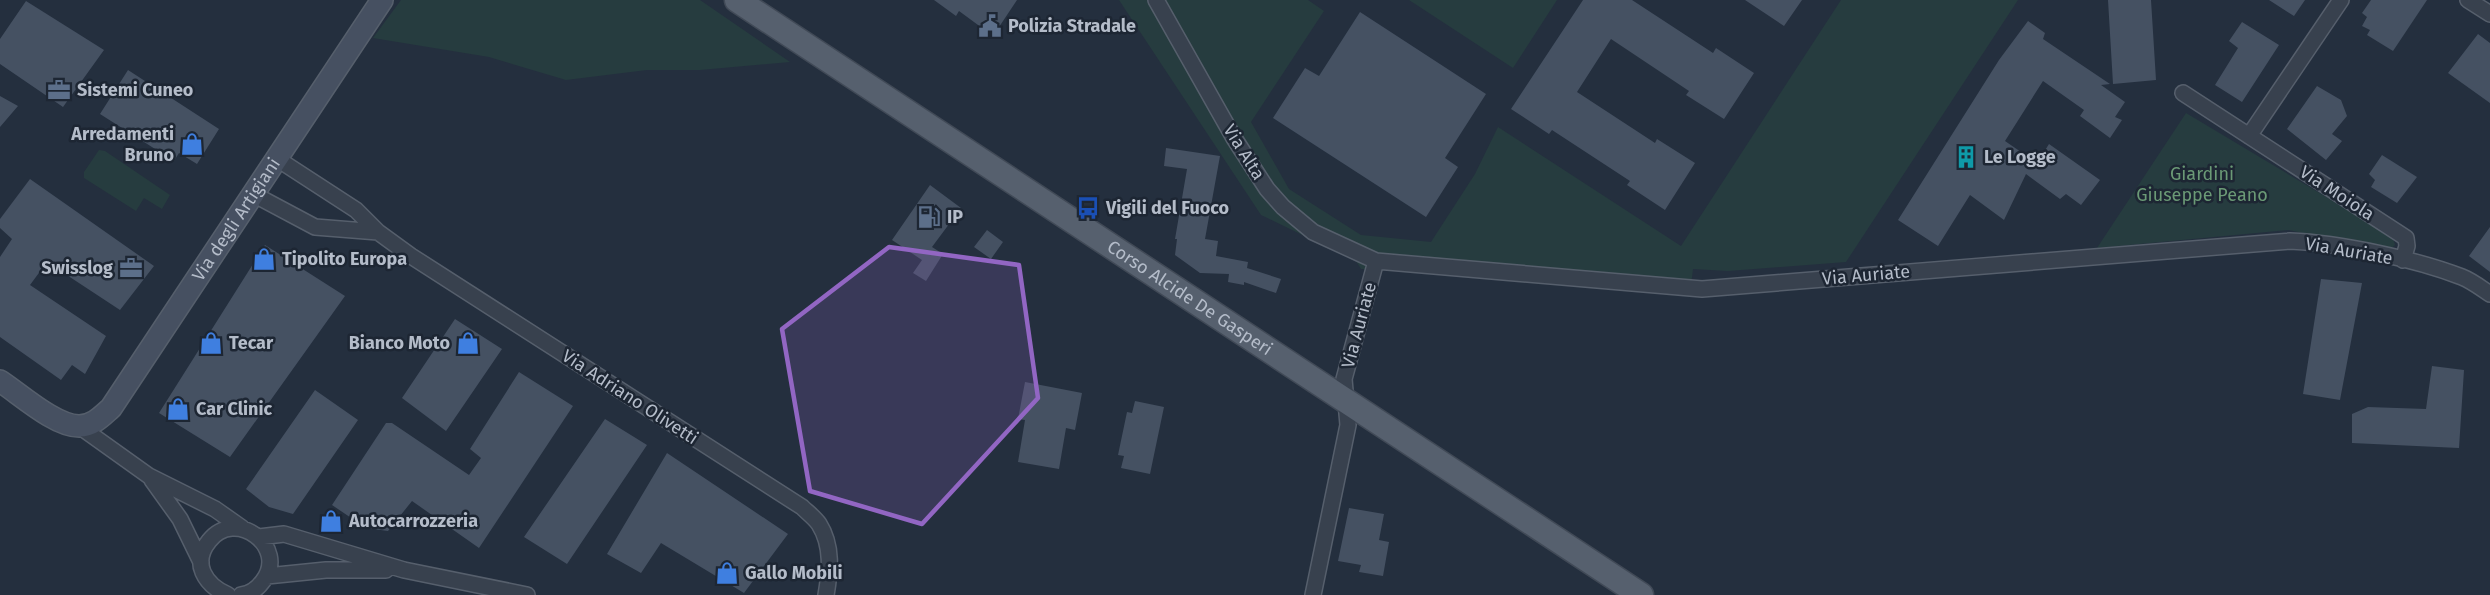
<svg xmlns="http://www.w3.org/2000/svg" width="2490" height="595" viewBox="0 0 2490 595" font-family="'Fira Sans',sans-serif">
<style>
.green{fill:#263c3f}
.building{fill:#455162}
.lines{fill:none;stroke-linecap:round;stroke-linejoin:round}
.minor-casing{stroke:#565f6c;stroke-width:18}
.secondary-casing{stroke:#565f6c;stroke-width:24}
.primary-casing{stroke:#414a57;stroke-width:27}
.minor{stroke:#38414e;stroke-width:15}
.secondary{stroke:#465061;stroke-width:21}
.primary{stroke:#56606e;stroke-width:24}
.marked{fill:#9266c3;fill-opacity:0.2;stroke:#9266c3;stroke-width:4.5;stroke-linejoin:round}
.labels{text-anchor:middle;stroke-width:5;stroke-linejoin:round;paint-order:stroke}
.poi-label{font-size:18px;font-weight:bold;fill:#b4bcc9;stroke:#1d2633;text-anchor:start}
.street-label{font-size:18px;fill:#b4bcc9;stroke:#1d2633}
.park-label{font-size:18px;fill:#6b9a76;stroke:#1d2633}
</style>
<rect width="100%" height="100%" fill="#242f3e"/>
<path class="green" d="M401 0H700L790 62 700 70H647L566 80 489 57 373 38Z
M1119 0H1308L1324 11 1251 122 1289 189 1361 235 1431 242 1475 174 1498 127 1681 246 1841 0H2018L1846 262 1728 271 1693 269 1690 294 1395 270 1361 269 1356 261 1261 215Z
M1409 0H1557L1513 68Z
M2186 113 2373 225 2393 239 2395 245 2387 252 2289 230 2097 248Z
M99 150 105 151 170 195 162 209 144 198 136 211 84 178V172Z"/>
<path class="building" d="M934 0H1017L993 36 959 11 956 16Z
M1583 0H1632L1713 53 1716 48 1754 73 1724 119 1686 95 1689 91 1611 39 1577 92 1655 143 1657 139 1695 163 1665 210 1627 185 1630 181 1552 130 1549 134 1511 109Z
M1745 0H1802L1784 26Z
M2108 0H2151L2156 80 2113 84Z
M2269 0H2305L2294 16Z
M2371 0H2427L2393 51 2367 35 2370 30 2362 26 2367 17 2362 13Z
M26 1 104 50 63 107 0 64V39Z
M1360 12 1486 94 1445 158 1458 167 1426 217 1273 118 1305 68 1319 76Z
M2028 21 2045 33 2043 39 2110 84 2101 85 2125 102 2115 117 2122 120 2110 138 2080 116 2084 110 2043 81 2005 141 2037 163 2049 144 2100 180 2081 205 2066 194 2060 199 2026 174 2004 220 1970 195 1938 246 1898 220 1999 60Z
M2242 22 2279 45 2242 102 2215 85 2238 48 2229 41Z
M2478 34 2490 43V103L2448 73Z
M128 70 219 129 197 164 179 153 174 161 100 114Z
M2317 86 2341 100 2347 116 2332 134 2342 141 2326 160 2287 129Z
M0 96 18 106 0 127Z
M1166 148 1220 156 1205 239 1218 241 1216 256 1248 262 1247 268 1281 279 1276 293 1244 282V285L1228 282 1229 274 1200 273 1175 255 1177 239H1175L1187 169 1164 166Z
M2382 155 2417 177 2397 203 2371 187 2375 180 2369 174Z
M30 179 154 266 120 310 47 262 30 285 106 336 85 374 72 365 61 380 0 337V257L12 239 0 228V219Z
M930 185 961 208 932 247 943 254 926 281 913 273 922 260 892 240Z
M2490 227V272L2469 256Z
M987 230 1003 242 991 259 974 247Z
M265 245 345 296 230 457 159 413Z
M2321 279 2362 283 2340 400 2303 394Z
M455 319 502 349 446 431 402 398Z
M2432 366 2464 370 2459 448 2352 443V414L2368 407 2426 409Z
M519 372 573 406 479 548 412 501 388 531 366 528 332 505 386 423H392L469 475 481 458 470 449Z
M1025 382 1082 393 1075 430 1066 428 1059 469 1018 462 1025 420 1018 419Z
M315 390 358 420 293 514 269 507 246 489Z
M1135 401 1164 407 1150 474 1121 468 1124 456 1118 455 1127 412 1132 413Z
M605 419 647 445 567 564 524 537Z
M667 453 788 534 744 593 661 543 641 573 607 554Z
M1349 508 1384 514 1379 540 1389 542 1383 576 1359 572 1361 565 1338 561Z"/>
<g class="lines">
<g class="minor-casing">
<path id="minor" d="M1156 0 1234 138 1267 189 1283 207 1313 232 1376 261 1702 289 2290 241C2340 243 2415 259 2462 277 2472 281 2481 288 2490 294
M2468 0 2490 14
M2183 93 2400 234 2406 238 2407 246 2403 260
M2249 136 2341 0
M276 158 356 210 378 232 411 256 802 507C807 512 815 518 819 524 833 546 830 572 826 595
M253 194 315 227 378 232
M79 426 149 476 215 509 242 528
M152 480 180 519 201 562
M259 537 284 534 404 570 527 595
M267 576 326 570H386
M228 595C205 585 191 563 209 541 235 507 289 547 263 581 258 588 250 594 241 595
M1313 595 1348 425 1344 379 1376 261"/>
</g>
<g class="secondary-casing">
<g id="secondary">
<path id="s1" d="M0 381C20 394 55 426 79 426 93 426 102 416 111 408L382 0"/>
</g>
</g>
<g class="primary-casing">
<g id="primary">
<path id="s2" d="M737 0 1641 595"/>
</g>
</g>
<use href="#minor" class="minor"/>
<use href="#secondary" class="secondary"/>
<use href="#primary" class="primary"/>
</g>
<path class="marked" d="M889 247 1019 265 1038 398 922 524 810 491 782 329Z"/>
<defs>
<g id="civic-bare" transform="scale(1.8)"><path d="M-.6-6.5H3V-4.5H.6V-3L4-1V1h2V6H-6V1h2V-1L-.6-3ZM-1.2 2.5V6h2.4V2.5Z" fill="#5c6f8a" stroke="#1d2633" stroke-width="2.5" paint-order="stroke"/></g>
<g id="office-bare" transform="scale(1.8)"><path d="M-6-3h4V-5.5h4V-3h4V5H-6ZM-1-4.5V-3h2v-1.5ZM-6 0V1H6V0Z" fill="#5c6f8a" stroke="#1d2633" stroke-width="2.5" paint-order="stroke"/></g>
<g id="shop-bare" transform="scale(1.8)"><path d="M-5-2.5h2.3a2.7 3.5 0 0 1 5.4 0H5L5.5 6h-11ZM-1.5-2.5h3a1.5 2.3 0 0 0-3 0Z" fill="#3f7fe0" stroke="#1d2633" stroke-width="2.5" paint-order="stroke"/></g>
<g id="building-bare" transform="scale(1.8)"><path d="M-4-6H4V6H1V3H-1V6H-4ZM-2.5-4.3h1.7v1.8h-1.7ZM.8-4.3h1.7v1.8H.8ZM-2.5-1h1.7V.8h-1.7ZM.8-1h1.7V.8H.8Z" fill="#0f9aa8" stroke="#1d2633" stroke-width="2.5" paint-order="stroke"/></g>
<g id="bus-bare" transform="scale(1.8)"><path d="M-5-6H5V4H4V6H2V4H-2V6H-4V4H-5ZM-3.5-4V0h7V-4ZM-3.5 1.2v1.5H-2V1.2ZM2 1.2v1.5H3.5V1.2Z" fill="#1a4fb4" stroke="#1d2633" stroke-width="2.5" paint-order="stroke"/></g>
<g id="fuel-bare" transform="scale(1.8)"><path d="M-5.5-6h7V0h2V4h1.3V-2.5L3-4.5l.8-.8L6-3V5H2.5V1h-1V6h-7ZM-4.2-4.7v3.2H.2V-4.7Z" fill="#5c6f8a" stroke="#1d2633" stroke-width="2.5" paint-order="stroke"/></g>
</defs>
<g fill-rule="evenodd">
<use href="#civic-bare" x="990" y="26"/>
<use href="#office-bare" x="59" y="90"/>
<use href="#shop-bare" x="192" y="144"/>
<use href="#building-bare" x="1966" y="157"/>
<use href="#bus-bare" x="1088" y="208"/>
<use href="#fuel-bare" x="929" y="217"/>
<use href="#shop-bare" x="264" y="259"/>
<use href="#office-bare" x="131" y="268"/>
<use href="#shop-bare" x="211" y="343"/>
<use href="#shop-bare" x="468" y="343"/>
<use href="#shop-bare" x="178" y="409"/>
<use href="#shop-bare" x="331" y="521"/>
<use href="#shop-bare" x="727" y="573"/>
</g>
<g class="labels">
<g class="poi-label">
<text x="1008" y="32">Polizia Stradale</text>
<text x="77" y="96">Sistemi Cuneo</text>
<text x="174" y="140" text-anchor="end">Arredamenti<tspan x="174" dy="21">Bruno</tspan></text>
<text x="1984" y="163">Le Logge</text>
<text x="1106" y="214">Vigili del Fuoco</text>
<text x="947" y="223">IP</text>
<text x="282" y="265">Tipolito Europa</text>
<text x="113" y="274" text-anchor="end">Swisslog</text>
<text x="229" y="349">Tecar</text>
<text x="450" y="349" text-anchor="end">Bianco Moto</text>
<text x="196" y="415">Car Clinic</text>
<text x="349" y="527">Autocarrozzeria</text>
<text x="745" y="579">Gallo Mobili</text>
</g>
<g class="street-label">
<text transform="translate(1244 152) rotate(58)" y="6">Via Alta</text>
<text transform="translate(2337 193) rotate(33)" y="6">Via Moiola</text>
<text dy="6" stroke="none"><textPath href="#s1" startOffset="356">Via degli Artigiani</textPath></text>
<text transform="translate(2349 251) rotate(10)" y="6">Via Auriate</text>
<text transform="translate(1866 275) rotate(-5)" y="6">Via Auriate</text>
<text dy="6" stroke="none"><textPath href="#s2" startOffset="542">Corso Alcide De Gasperi</textPath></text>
<text transform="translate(1359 325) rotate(-75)" y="6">Via Auriate</text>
<text transform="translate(630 397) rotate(33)" y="6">Via Adriano Olivetti</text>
</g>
<g class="park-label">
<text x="2202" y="180">Giardini<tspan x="2202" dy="21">Giuseppe Peano</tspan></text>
</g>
</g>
</svg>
